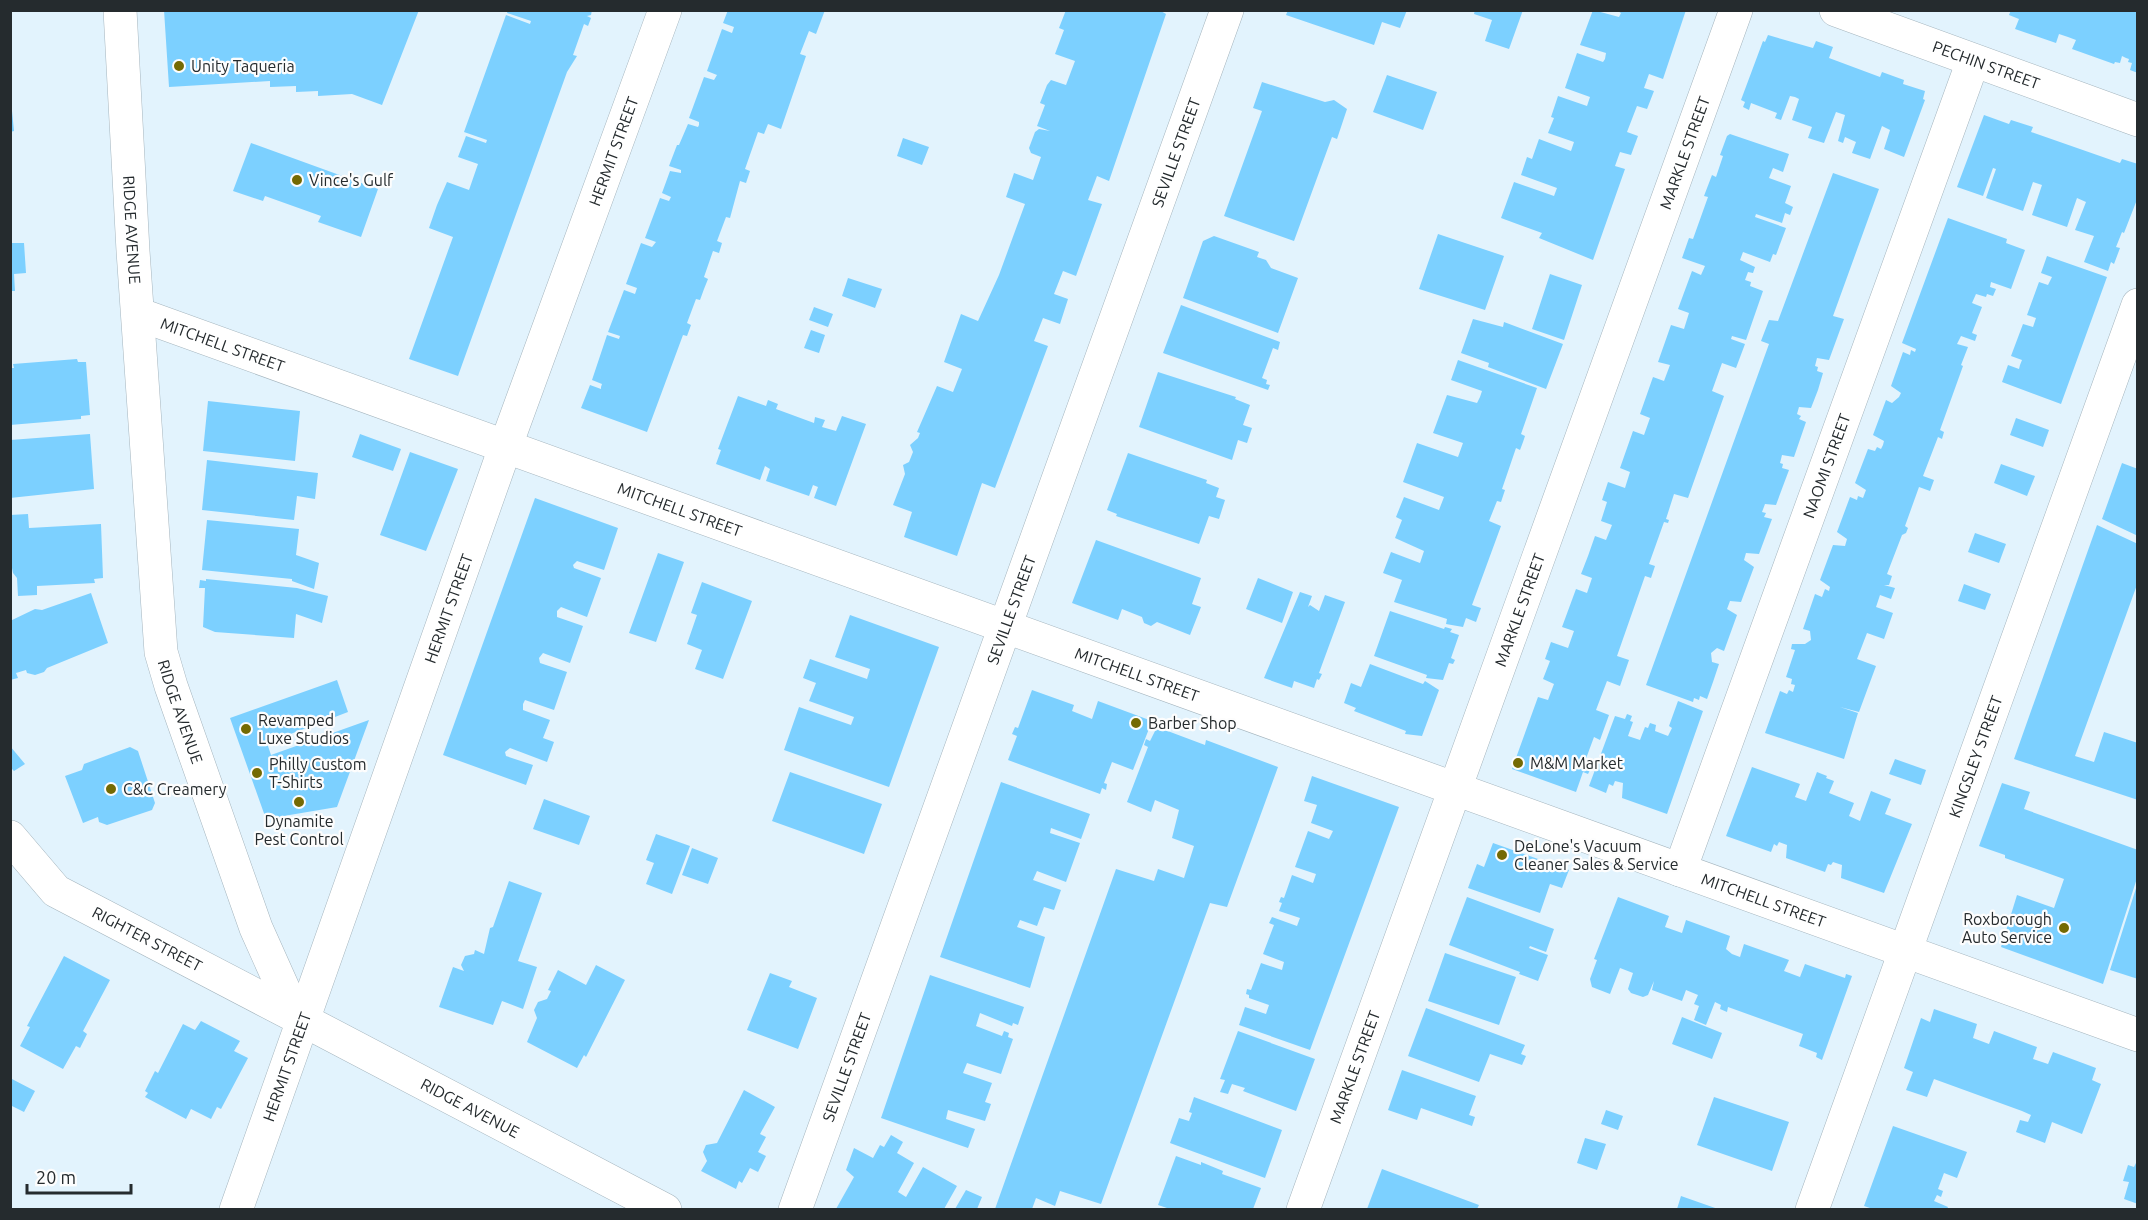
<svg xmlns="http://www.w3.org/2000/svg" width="2148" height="1220" viewBox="0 0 2148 1220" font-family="Ubuntu,sans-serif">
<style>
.building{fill:#7cd0ff}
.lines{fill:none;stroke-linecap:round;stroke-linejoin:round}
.minor-casing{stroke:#a5b5be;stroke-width:34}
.secondary-casing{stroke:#a5b5be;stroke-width:34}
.minor{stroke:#fff;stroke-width:33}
.secondary{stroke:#fff;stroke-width:33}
.poi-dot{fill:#746a03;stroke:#fdfdfd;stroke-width:2}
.labels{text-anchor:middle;stroke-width:4.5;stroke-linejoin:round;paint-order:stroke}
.poi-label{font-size:16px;fill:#252b2e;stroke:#fdfdfd;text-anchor:start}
.street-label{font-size:16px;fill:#252b2e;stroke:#fdfdfd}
</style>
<rect width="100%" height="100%" fill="#e2f3fd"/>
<path class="building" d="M164 10H419L382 105 352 94 318 96V91L296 92V86L270 87V81L169 87Z
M508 10H592L591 15 587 16 591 18 588 26 584 24 573 55 577 56 567 72 458 376 409 359 453 237 429 228 437 205 447 182 469 190 478 164 458 157 466 136 486 143 487 140 464 132 506 15 530 24 531 21 507 13Z
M728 10H825L816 34 809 31 800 54 806 56 781 129 768 124 764 134 758 132 745 169 750 171 746 183 740 181 730 218 726 217 717 241 722 243 719 253 713 251 704 277 708 279 704 289 700 300 696 299 687 323 691 325 687 336 683 335 647 432 581 408 590 385 601 389V387L602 384 592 380 607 335 619 339 620 336 608 332 624 290 635 294 637 288 626 284 641 243 652 247 656 242 645 238 660 198 669 201 671 197 662 193 670 171 681 173V170L669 166 677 145H679L688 124 698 127 699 125V122L689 118 704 77 714 80 717 75 707 71 722 29 732 33 734 27 723 23Z
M1066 10H1159L1166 14 1109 181 1097 176 1088 200 1102 204 1076 276 1063 271 1054 294 1068 299 1060 324 1043 318 1034 341 1048 346 995 488 982 483 957 556 904 537 912 512 893 505 905 474 903 465 909 462 913 452 910 445 918 438 920 433 917 432 937 386 953 392 962 369 944 362 961 314 978 321 999 275 1025 204 1006 197 1014 173 1033 180 1041 157 1031 153 1029 148 1035 132 1039 129 1050 131 1037 126 1045 105 1040 103 1047 85 1051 80 1066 85 1075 61 1055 54 1064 30 1059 28Z
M1288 10H1407L1400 28 1382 22 1374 45 1286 15Z
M1475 10H1523L1509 49 1485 41 1492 20 1474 14Z
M1593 10 1619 17 1621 13 1616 10H1686L1663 79 1649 74 1644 88 1654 91 1647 109 1637 106 1627 132 1638 136 1631 155 1620 152 1615 166 1625 169 1593 260 1539 238 1542 233 1501 218 1514 182 1554 196 1557 188 1521 175 1527 157 1532 159 1539 139 1571 151 1574 142 1548 133 1554 118 1551 117 1558 96 1587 106 1590 97 1565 88 1577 53 1603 62 1605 59 1606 53 1580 45Z
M2011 10H2138V73L2130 70 2132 63 2128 62 2129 59 2126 58 2122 56 2120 63 2115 62 2114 64 2072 49 2076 40 2068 37 2059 34 2056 43 2015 29 2019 19 2009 15Z
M1768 35 1813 48 1816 41 1833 47 1829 58 1880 77 1882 72 1904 80 1903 84 1925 91 1923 99 1925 100 1904 157 1884 149 1890 130 1882 126 1870 159 1852 153 1856 142 1845 137 1843 143 1838 141 1845 115 1836 112 1824 143 1808 138 1812 127 1792 120 1799 99 1795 97 1790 96 1781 120 1775 118 1777 113 1751 103 1749 110 1743 107 1745 102 1741 100 1763 41 1765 42Z
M1387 75 1437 92 1423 130 1373 112Z
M1262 82 1325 102 1334 100 1347 109 1337 139 1332 137 1294 241 1224 216 1262 111 1253 108Z
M10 111H12L14 131 10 132Z
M1984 115 2009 124 2011 120 2033 127 2031 132 2120 163 2122 159 2138 164V197L2124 233 2122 232 2116 247 2120 248 2114 264 2111 262 2108 271 2084 262 2094 236 2075 230 2086 202 2077 198 2067 227 2032 215 2042 185 2033 182 2023 211 1986 198 1996 169 1993 168 1983 196 1957 187Z
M1730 134 1789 154 1783 172 1773 168 1769 178 1791 186 1785 203 1793 207 1790 215 1785 213 1782 223 1756 214 1755 217 1786 228 1776 255 1773 254 1770 262 1743 252 1740 260 1755 267 1753 273 1748 272 1745 280 1751 282 1750 286 1763 291 1746 340 1732 336 1731 339 1745 344 1736 368 1722 363 1712 391 1724 396 1688 498 1674 494 1666 519 1669 520 1668 523 1664 522 1649 564 1655 566 1651 578 1645 576 1617 656 1629 660 1620 686 1607 681 1596 710 1609 715 1600 740 1594 737 1584 764 1591 768 1588 774 1583 772 1576 792 1512 769 1538 697 1548 700 1554 684 1543 679 1550 661 1545 659 1551 642 1568 648 1574 631 1562 627 1576 589 1587 593 1592 578 1581 574 1588 556 1595 536 1606 540 1612 525 1601 521 1607 502 1602 500 1608 482 1625 488 1630 472 1620 468 1633 431 1644 435 1650 418 1640 414 1653 377 1664 381 1670 365 1658 362 1671 325 1684 329 1689 313 1678 309 1692 271 1701 275 1705 266 1682 258 1689 238 1693 239 1708 197 1704 196 1712 175 1716 177 1723 156 1720 155 1727 136Z
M903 138 929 147 922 165 897 156Z
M251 143 378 189 361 237 318 222 321 216 265 196 263 201 233 191Z
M1833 173 1879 189 1833 316 1844 319 1829 360 1817 358 1815 366 1818 367 1817 371 1823 373 1818 390 1811 408 1799 407 1797 414 1801 416 1799 419 1806 422 1794 457 1782 455 1780 463 1783 464 1782 468 1789 470 1783 486 1776 505 1765 504 1762 512 1766 513 1764 517 1772 519 1759 554 1746 553 1744 560 1754 567 1741 602 1730 601 1727 609 1737 615 1724 651 1717 648 1711 653 1712 662 1719 664 1713 682 1707 699 1700 696 1699 700 1694 698 1693 702 1646 685 1769 344 1761 341 1769 320 1778 321Z
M1948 218 2007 239 2006 243 2025 250 2011 289 1991 282 1990 287 1996 289 1993 296 1987 294 1986 297 1976 294 1972 303 1982 307 1972 333 1977 335 1975 341 1961 336 1957 344 1968 347 1961 365 1963 366 1940 430 1944 432 1942 439 1938 437 1923 476 1934 480 1930 491 1919 487 1905 526 1908 528 1906 533 1902 535 1887 574 1892 576 1889 585H1884L1895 588 1891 599 1880 595 1876 607 1893 613 1884 639 1867 633 1857 659 1876 666 1859 712 1840 707 1858 713 1844 759 1765 733 1780 691 1787 694 1789 690 1793 692 1795 685 1791 684 1792 679 1786 677 1795 650 1791 649 1792 644H1805L1811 640 1810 631 1803 629 1815 594 1822 597 1825 589 1829 591 1830 587 1820 580 1833 545 1845 546 1847 539 1837 532 1850 497 1857 500 1858 496 1863 498 1866 490 1855 483 1868 449 1875 451 1877 447 1881 449 1883 445 1884 441 1873 435 1886 400 1892 403 1899 397 1901 393 1891 386 1903 352 1910 355 1911 350 1915 352 1916 349 1902 343Z
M1438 234 1504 256 1485 310 1419 289Z
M1214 236 1259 252 1257 257 1266 260 1271 268 1298 278 1278 333 1183 298 1203 241Z
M10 243H24L26 273 14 274 15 291H10Z
M2047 256 2107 277 2061 404 2002 382 2008 365 2019 369 2020 365 2022 360 2011 356 2023 324 2033 327 2036 318 2027 315 2039 282 2048 285 2052 277 2041 273Z
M1550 274 1582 285 1564 340 1532 329Z
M848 278 882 289 875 308 842 296Z
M1181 305 1280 342 1278 350 1273 348 1262 378 1267 380 1266 384 1270 385 1268 390 1163 353Z
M814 307 833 314 828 327 809 320Z
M1473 319 1503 327 1504 322 1563 344 1546 389 1488 367 1489 363 1461 353Z
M811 330 825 335 819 353 804 348Z
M77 359 78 362H86L90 415 81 416V419L10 425V368H14L13 364Z
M1458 360 1537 388 1521 434 1525 436 1523 442 1520 450 1516 448 1502 489 1505 490 1501 502 1497 501 1489 521 1501 526 1472 605 1481 608 1476 622 1466 618 1463 627 1446 624 1447 619 1394 602 1402 580 1383 573 1391 552 1420 563 1424 551 1395 538 1402 520 1396 517 1404 497 1439 510 1444 497 1403 482 1417 443 1458 457 1463 443 1433 433 1447 395 1477 403 1480 397 1482 391 1451 380Z
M1158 372 1236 397 1235 399 1250 405 1243 425 1252 428 1247 443 1238 440 1232 460 1139 427Z
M738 396 766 406 768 400 778 404 776 409 814 423 815 417 825 420 822 427 836 431 842 416 866 424 836 506 814 498 818 487 813 485 809 496 766 481 770 469 765 466 760 480 716 464 721 450 718 449Z
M208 401 300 411 295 461 203 451Z
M2016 418 2049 430 2043 447 2010 435Z
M90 434 94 489 10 498V440Z
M360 434 401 449 393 471 352 457Z
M410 452 458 469 426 551 380 535Z
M1128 453 1207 480 1206 483 1219 488 1216 497 1225 500 1219 519 1209 516 1199 544 1116 516 1117 514 1107 510Z
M207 460 318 473 315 499 297 496 294 520 202 510Z
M2122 463 2138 469V536L2102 519Z
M2001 464 2035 476 2027 496 1994 483Z
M535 498 618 528 604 570 577 561 573 565 574 568 601 578 587 617 561 607 557 611V617L583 626 570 663 543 653 539 658 540 663 567 672 554 710 525 700 523 704V710L550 720 543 738 554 742 547 762 510 748 505 752 506 756 533 765 526 785 443 755Z
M28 514 29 528 101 524 103 578 94 579 95 583 37 586V595L18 596 17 578 13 573 10 558V515Z
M207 520 299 529 296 555 319 563 314 589 292 581V579L202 570Z
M2097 525 2138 544V582L2075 756 2094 762 2104 732 2138 743V800L2014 759Z
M1975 533 2006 544 1999 563 1968 552Z
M1096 540 1201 578 1192 604 1201 607 1190 635 1157 622 1151 626 1144 623 1142 617 1122 609 1118 620 1072 603Z
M658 553 684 562 656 642 629 633Z
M1258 578 1293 592 1282 623 1246 609Z
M206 579 297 588 328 596 322 623 296 614 294 638 215 632 203 627 205 588H199L200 580 206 581Z
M702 582 752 601 723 679 695 669 702 650 687 644 697 615 691 613Z
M1964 584 1991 594 1985 610 1958 601Z
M1300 592 1312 596 1308 607 1310 605 1319 611 1325 595 1345 602 1319 673 1322 674 1319 680 1317 679 1314 688 1294 681 1292 688 1264 678Z
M91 593 108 643 47 668 44 672 35 675 27 673 26 670 16 673 18 678 10 680V621L35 609 42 610Z
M1390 611 1444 629 1445 627 1452 629 1450 632 1459 635 1451 658 1455 660 1453 664 1449 663 1443 680 1426 678 1427 675 1374 656Z
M850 615 939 647 889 787 784 750 799 707 851 725 854 717 809 701 816 683 803 678 810 659 867 679 870 669 835 657Z
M1370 664 1423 684 1425 681 1439 690 1422 736 1405 734 1406 731 1354 711 1356 708 1344 703 1351 683 1361 687Z
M337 680 348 712 267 743 271 755 369 720 337 807 266 819 230 718Z
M1032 690 1074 705 1072 711 1092 719 1098 701 1152 721 1133 770 1112 762 1104 783 1107 784 1106 790 1102 788 1100 794 1008 760 1017 736 1012 734 1015 727 1018 728Z
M1678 701 1703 711 1667 814 1622 798 1623 783 1615 781 1613 786 1609 784 1606 793 1589 786 1615 716 1625 719 1627 714 1632 716 1630 721 1633 722 1628 736 1640 740 1645 727 1648 728 1650 723 1656 725 1655 731 1668 736 1672 728 1669 726Z
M1157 727 1205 745 1206 740 1278 767 1227 907 1210 903 1101 1204 1060 1191 1055 1206 1036 1198 1032 1209H995L1116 869 1154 881 1158 869 1184 878 1194 846 1172 838 1179 810 1155 800 1151 812 1127 802 1148 747 1144 745 1146 739 1150 741Z
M10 746 25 764 14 771 10 767Z
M130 747 138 751 155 803 152 810 107 825 99 822 98 817 83 823 65 776 82 770 84 764Z
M1895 759 1926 770 1921 785 1889 774Z
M1752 767 1800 784 1795 797 1806 801 1817 772 1827 776 1826 778 1834 781 1829 793 1854 803 1849 816 1860 821 1871 791 1891 799 1885 814 1912 824 1884 893 1841 878 1842 865 1833 862 1831 865 1828 864 1825 872 1786 858 1787 845 1779 842 1777 846 1774 844 1771 852 1726 836Z
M790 772 882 804 864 854 772 821Z
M1312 776 1399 807 1310 1050 1239 1025 1245 1007 1266 1014 1269 1005 1249 998V995L1246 994 1247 989 1251 990 1261 963 1282 970 1284 962 1263 954 1274 925 1269 923 1272 917 1297 926 1300 918 1279 911 1282 903 1279 902 1281 897 1284 898 1292 875 1313 883 1316 874 1295 867 1308 831 1329 839 1333 831 1311 823 1317 805 1304 801Z
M1001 782 1090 814 1081 839 1051 828 1050 833 1080 843 1066 882 1037 871 1033 880 1061 890 1054 910 1044 907 1037 926 1020 920 1017 927 1045 937 1030 988 940 957Z
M2002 783 2030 792 2024 809 2138 850V875L2103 984 2001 947 2017 895 2054 908 2064 879 2005 858V855L1979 846Z
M544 799 590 816 579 845 533 829Z
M656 834 690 846 672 894 646 884 654 863 646 860Z
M1493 843 1569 870 1562 888 1550 884 1540 913 1468 888 1477 864 1484 867Z
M692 848 718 858 708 884 682 875Z
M509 881 542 893 518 961 537 967 523 1009 502 1001 493 1025 439 1007 453 967 464 971 461 965 465 956 474 954 475 950 484 954 490 928 493 927Z
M2138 882V979L2110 970Z
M1467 897 1554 929 1546 952 1530 946 1529 948 1548 955 1538 981 1519 974 1520 972 1449 945Z
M1618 897 1669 916 1665 927 1682 933 1686 920 1730 936 1726 949 1732 954 1740 957 1744 944 1789 960 1784 971 1800 977 1805 964 1845 978 1846 974 1852 976 1822 1060 1816 1057 1817 1053 1799 1046 1803 1034 1728 1007 1727 1012 1720 1009 1721 1005 1715 1002 1706 1025 1694 1020 1699 1006 1694 1004 1698 995 1686 990 1682 1001 1652 990 1654 981 1648 995 1643 997 1631 993 1628 989 1633 973 1620 968 1610 994 1592 987 1590 979 1597 960 1594 959Z
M1445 953 1516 977 1499 1025 1428 1001Z
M64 956 110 980 83 1031 87 1034 80 1048 76 1046 63 1069 20 1046 30 1027 27 1026Z
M596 965 625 980 586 1057 584 1055 577 1068 527 1042 537 1018 534 1010 538 1002 547 999 551 991 548 990 558 970 586 985Z
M770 973 792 981 789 987 817 998 798 1049 747 1030Z
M930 975 1024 1007 1018 1025 1013 1023 1012 1026 980 1013 976 1026 1002 1036 1004 1031 1009 1033 1008 1037 1013 1039 1001 1074 967 1063 963 1073 992 1083 985 1102 991 1104 985 1121 948 1110 946 1119 975 1129 968 1148 881 1118Z
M1426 1008 1525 1045 1521 1054 1526 1056 1522 1065 1490 1054 1479 1082 1408 1056Z
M1934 1009 1977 1024 1973 1038 1989 1044 1994 1031 2037 1047 2033 1059 2048 1064 2053 1052 2096 1068 2092 1080 2101 1084 2082 1134 2052 1122 2045 1143 2016 1132 2020 1120 2028 1122 2031 1115 2022 1111 1934 1079 1927 1097 1906 1090 1913 1072 1904 1068 1921 1018 1930 1022Z
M1682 1017 1722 1033 1712 1059 1672 1044Z
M201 1021 240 1041 234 1051 248 1058 221 1109 217 1107 211 1119 191 1109 186 1119 145 1097 148 1093 145 1091 155 1071 158 1073 183 1024 195 1030Z
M1238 1031 1315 1059 1296 1111 1243 1091 1245 1088 1232 1084 1228 1094 1220 1092 1225 1080 1220 1079Z
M1402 1070 1476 1096 1469 1115 1475 1117 1472 1126 1421 1108 1417 1120 1388 1110Z
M10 1078 35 1091 24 1112 10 1105Z
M744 1090 775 1107 760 1134 766 1137 758 1152 766 1156 758 1172 750 1168 742 1183 739 1181 736 1189 701 1171 707 1161 703 1152 706 1145 717 1143Z
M1194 1097 1282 1130 1265 1178 1170 1143 1179 1118 1189 1121 1192 1113 1189 1112Z
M1714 1097 1789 1122 1772 1171 1697 1145Z
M1606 1110 1623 1116 1618 1130 1601 1124Z
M1893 1126 1967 1152 1957 1178 1944 1173 1938 1189 1943 1191 1941 1197 1937 1195 1934 1201 1948 1207 1947 1209H1873L1864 1206Z
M891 1135 903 1142 897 1153 914 1163 898 1192 906 1197 923 1167 957 1186 944 1209H836L854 1177 846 1170 854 1148 873 1158 880 1145 884 1147Z
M1585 1138 1606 1144 1597 1170 1577 1163Z
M1176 1156 1201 1165V1162L1223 1171 1222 1174 1261 1188 1253 1209H1170L1158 1205Z
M2138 1159V1204L2124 1199 2129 1182 2123 1181 2128 1165 2134 1167Z
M1382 1169 1479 1205 1477 1209H1367Z
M966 1190 982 1197 977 1209H955Z
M1681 1196 1718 1209H1677Z"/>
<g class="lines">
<g class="minor-casing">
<g id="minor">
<path id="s1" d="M1836 10 2138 120"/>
<path id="s2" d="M138 314 2138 1035"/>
<path id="s3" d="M10 837 56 891 301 1019"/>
<path id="s4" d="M1680 870 1973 61"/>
<path id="s5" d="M236 1210 506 445 665 10"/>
<path id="s6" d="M795 1210 1227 10"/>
<path id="s7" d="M1303 1210 1736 10"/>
<path id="s8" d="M1812 1210 2138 305"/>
</g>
</g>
<g class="secondary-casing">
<g id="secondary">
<path id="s9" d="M120 10 133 251 161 652 171 686 256 928 286 995 301 1019 665 1210"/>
</g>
</g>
<use href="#minor" class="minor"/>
<use href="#secondary" class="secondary"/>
</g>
<g class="poi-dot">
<circle cx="179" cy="66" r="6"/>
<circle cx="297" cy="180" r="6"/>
<circle cx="1136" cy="723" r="6"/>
<circle cx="246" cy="729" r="6"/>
<circle cx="1518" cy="763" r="6"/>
<circle cx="257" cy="773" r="6"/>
<circle cx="111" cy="789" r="6"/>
<circle cx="299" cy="802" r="6"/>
<circle cx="1502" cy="855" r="6"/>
<circle cx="2064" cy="928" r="6"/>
</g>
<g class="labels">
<g class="poi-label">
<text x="191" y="72">Unity Taqueria</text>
<text x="309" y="186">Vince's Gulf</text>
<text x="258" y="726">Revamped<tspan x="258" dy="18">Luxe Studios</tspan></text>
<text x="1148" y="729">Barber Shop</text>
<text x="1530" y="769">M&amp;M Market</text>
<text x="269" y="770">Philly Custom<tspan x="269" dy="18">T-Shirts</tspan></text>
<text x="123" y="795">C&amp;C Creamery</text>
<text x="299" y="827" text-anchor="middle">Dynamite<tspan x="299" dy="18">Pest Control</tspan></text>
<text x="1514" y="852">DeLone's Vacuum<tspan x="1514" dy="18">Cleaner Sales &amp; Service</tspan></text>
<text x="2052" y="925" text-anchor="end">Roxborough<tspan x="2052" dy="18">Auto Service</tspan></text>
</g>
<g class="street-label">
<text dy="6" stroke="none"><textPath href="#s1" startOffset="160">PECHIN STREET</textPath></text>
<text dy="6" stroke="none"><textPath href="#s5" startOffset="1124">HERMIT STREET</textPath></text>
<text dy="6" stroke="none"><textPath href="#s6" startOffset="1124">SEVILLE STREET</textPath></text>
<text dy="6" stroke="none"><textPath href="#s7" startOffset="1124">MARKLE STREET</textPath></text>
<text dy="6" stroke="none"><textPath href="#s9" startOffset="220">RIDGE AVENUE</textPath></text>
<text dy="6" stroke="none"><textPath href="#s2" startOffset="90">MITCHELL STREET</textPath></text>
<text dy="6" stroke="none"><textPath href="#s4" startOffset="430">NAOMI STREET</textPath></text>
<text dy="6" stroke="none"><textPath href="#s2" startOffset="576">MITCHELL STREET</textPath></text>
<text dy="6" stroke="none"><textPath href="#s5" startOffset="638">HERMIT STREET</textPath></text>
<text dy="6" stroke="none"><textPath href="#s6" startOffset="638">SEVILLE STREET</textPath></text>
<text dy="6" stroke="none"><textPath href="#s7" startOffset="638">MARKLE STREET</textPath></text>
<text dy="6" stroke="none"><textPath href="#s2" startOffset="1062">MITCHELL STREET</textPath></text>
<text dy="6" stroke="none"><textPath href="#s9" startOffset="706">RIDGE AVENUE</textPath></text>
<text dy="6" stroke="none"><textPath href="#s8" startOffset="482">KINGSLEY STREET</textPath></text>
<text dy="6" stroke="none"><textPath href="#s2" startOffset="1728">MITCHELL STREET</textPath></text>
<text dy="6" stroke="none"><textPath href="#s3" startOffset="174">RIGHTER STREET</textPath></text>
<text dy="6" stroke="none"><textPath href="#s5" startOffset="152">HERMIT STREET</textPath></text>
<text dy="6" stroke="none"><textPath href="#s6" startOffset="152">SEVILLE STREET</textPath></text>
<text dy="6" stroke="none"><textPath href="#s7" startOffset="152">MARKLE STREET</textPath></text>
<text dy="6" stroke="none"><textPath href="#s9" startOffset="1228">RIDGE AVENUE</textPath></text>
</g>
</g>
<rect width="2148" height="1220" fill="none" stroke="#252b2e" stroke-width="24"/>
<path d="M27 1184v9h104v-9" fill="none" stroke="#252b2e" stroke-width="3"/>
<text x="36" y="1184" font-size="18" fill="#252b2e" stroke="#fdfdfd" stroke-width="4.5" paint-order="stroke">20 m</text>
</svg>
